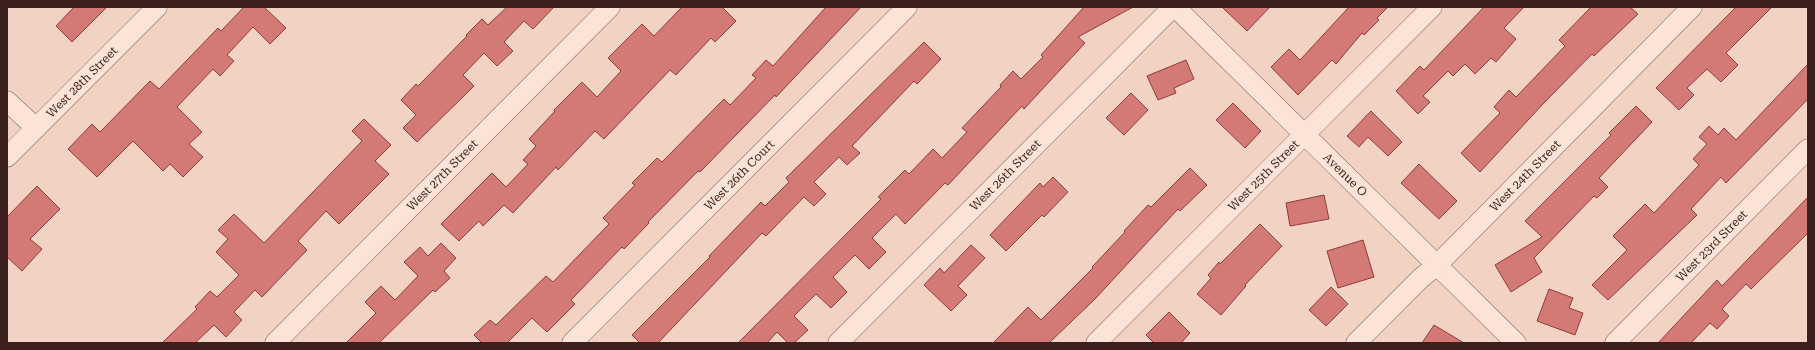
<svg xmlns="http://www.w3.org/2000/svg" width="1815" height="350" viewBox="0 0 1815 350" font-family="'Roboto Serif',serif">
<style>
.building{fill:#d37976;stroke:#8f3d3c}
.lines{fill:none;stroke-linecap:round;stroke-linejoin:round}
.street-casing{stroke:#8d6058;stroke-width:21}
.street{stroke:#fbe3d7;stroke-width:20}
.labels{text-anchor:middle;stroke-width:3;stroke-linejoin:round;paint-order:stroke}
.street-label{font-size:12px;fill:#3c201d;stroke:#f8dfd3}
</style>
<rect width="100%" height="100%" fill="#f2d2c3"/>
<path class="building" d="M74 7H107L72 42 56 26Z
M244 7H264L286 28 270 44 253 27 227 55 234 61 220 76 213 69 177 107 202 132 189 144 203 157 183 177 170 164 163 171 133 141 97 177 68 149 92 124 100 132 150 81 159 89 218 28 221 31Z
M507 7H554L533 29 524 21 504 42 513 51 497 66 484 53 463 75 474 86 417 142 403 128 416 115 401 100 416 84 418 86 467 36 466 35 482 19 488 25Z
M682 7H722L736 21 715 42 711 38 676 75 670 70 604 139 595 131 558 170 556 167 513 213 504 205 483 226 479 221 459 241 441 224 492 173 506 187 528 164 523 160 536 146 529 139 555 111 554 110 582 82 597 97 621 71 608 58 642 24 654 36Z
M826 7H861L776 97 775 95 700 172 698 171 648 222 649 223 624 249 622 247 571 300 575 304 547 332 532 318 507 343H482L474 335 490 320 496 325 546 276 553 282 609 224 603 218 635 185 632 183 657 158 662 162 724 99 730 105 756 78 752 75 766 60 773 66Z
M1084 7H1133L1078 37 1085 43 1024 109 1022 106 948 185 945 183 905 224 896 214 872 238 886 252 869 269 855 255 833 277 847 292 831 308 816 294 794 316 808 330 794 343H788L777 332 767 343H738L881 199 878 197 905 170 909 174 933 149 942 158 967 132 962 128 1001 87 1000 85 1013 71 1021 79 1043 57 1041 55Z
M1222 7H1270L1247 31Z
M1349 7H1388L1377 18 1379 20 1364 35 1362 33 1336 64 1332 60 1298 95 1271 67 1289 49 1300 60Z
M1484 7H1524L1504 28 1516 39 1496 62 1491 58 1475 74 1465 64 1453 76 1448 71 1423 96 1430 102 1418 114 1396 91 1420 66 1424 70Z
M1591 7H1630L1638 14 1594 56 1592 54 1542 105 1480 172 1461 153 1500 113 1494 107 1509 90 1516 97 1565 46 1559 40Z
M1736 7H1772L1726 53 1738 65 1721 82 1707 69 1687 88 1694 95 1679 110 1656 88Z
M924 42 941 59 917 84 914 81 852 146 860 153 847 165 839 157 814 182 826 194 814 206 804 197 766 236 762 233 658 343H640L632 335 710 257 709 256 761 202 765 206 789 182 786 178Z
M1186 60 1194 79 1174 88 1176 93 1158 100 1147 76Z
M1808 64V99L1726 183 1721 177 1691 209 1697 215 1608 300 1592 285 1627 250 1613 236 1645 204 1654 213 1699 165 1693 159 1707 144 1699 137 1709 126 1718 135 1724 128 1736 140Z
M1131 93 1148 110 1124 135 1106 118Z
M1233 103 1261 131 1245 148 1216 120Z
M1636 106 1652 122 1599 178 1608 187 1597 198 1594 196 1534 258 1542 272 1511 292 1495 265 1542 237 1525 221 1611 135 1609 133Z
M1371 111 1402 142 1388 156 1368 137 1359 147 1347 136Z
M364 119 391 145 375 161 389 174 339 224 326 211 298 241 307 250 262 297 255 290 234 312 242 320 226 337 214 325 195 343H162L197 309 195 307 210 291 217 297 239 275 216 252 228 239 218 230 234 214 264 243 362 141 352 131Z
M1419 164 1457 201 1439 219 1401 183Z
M1190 168 1207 185 1180 211 1178 209 1095 299 1049 343H993L1028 307 1041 320 1093 268 1092 267 1125 232 1124 231 1148 205 1151 207Z
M1053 177 1068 192 1044 217 1042 215 1006 251 990 235 1040 183 1043 187Z
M37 186 60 209 30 239 42 249 22 271 7 257V217Z
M1324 195 1329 219 1290 226 1286 203Z
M1808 197V233L1751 289 1746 284 1722 309 1729 316 1717 329 1710 323 1691 343H1658L1717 280 1722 286Z
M1260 224 1282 246 1245 285 1246 286 1221 315 1197 294 1211 278 1208 275 1219 262 1220 264Z
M1363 240 1374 277 1338 288 1327 251Z
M441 243 456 258 444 271 450 278 435 292 433 290 379 343H346L376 313 365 302 381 286 395 300 418 276 404 262 420 247 428 256Z
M971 245 985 258 958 286 967 295 951 311 924 285 940 268 944 273Z
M1331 287 1348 304 1326 326 1309 310Z
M1549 289 1573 298 1569 308 1583 313 1575 335 1537 321Z
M1169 312 1190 333 1181 343H1154L1146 335Z
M1434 325 1464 343H1422Z"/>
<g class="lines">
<g class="street-casing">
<g id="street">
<path id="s1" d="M1175 7 1516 343"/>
<path d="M7 101 36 128"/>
<path id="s2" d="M7 157 157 7"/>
<path id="s3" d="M275 343 610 7"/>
<path id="s4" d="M572 343 907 7"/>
<path id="s5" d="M838 343 1173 7"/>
<path id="s6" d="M1096 343 1432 7"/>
<path id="s7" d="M1356 343 1421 278 1437 265 1692 7"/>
<path id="s8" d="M1615 343 1808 149"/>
</g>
</g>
<use href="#street" class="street"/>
</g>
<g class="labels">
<g class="street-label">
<text dy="4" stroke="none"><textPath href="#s2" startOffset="106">West 28th Street</textPath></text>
<text dy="4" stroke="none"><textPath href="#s3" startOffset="237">West 27th Street</textPath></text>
<text dy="4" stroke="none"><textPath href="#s4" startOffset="237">West 26th Court</textPath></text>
<text dy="4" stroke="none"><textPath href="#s5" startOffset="237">West 26th Street</textPath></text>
<text dy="4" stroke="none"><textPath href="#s6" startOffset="237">West 25th Street</textPath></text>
<text dy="4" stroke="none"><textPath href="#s1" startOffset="239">Avenue O</textPath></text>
<text dy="4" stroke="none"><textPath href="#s7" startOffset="238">West 24th Street</textPath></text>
<text dy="4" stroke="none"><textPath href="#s8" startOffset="137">West 23rd Street</textPath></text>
</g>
</g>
<rect width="1815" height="350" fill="none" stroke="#3c201d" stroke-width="16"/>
</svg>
